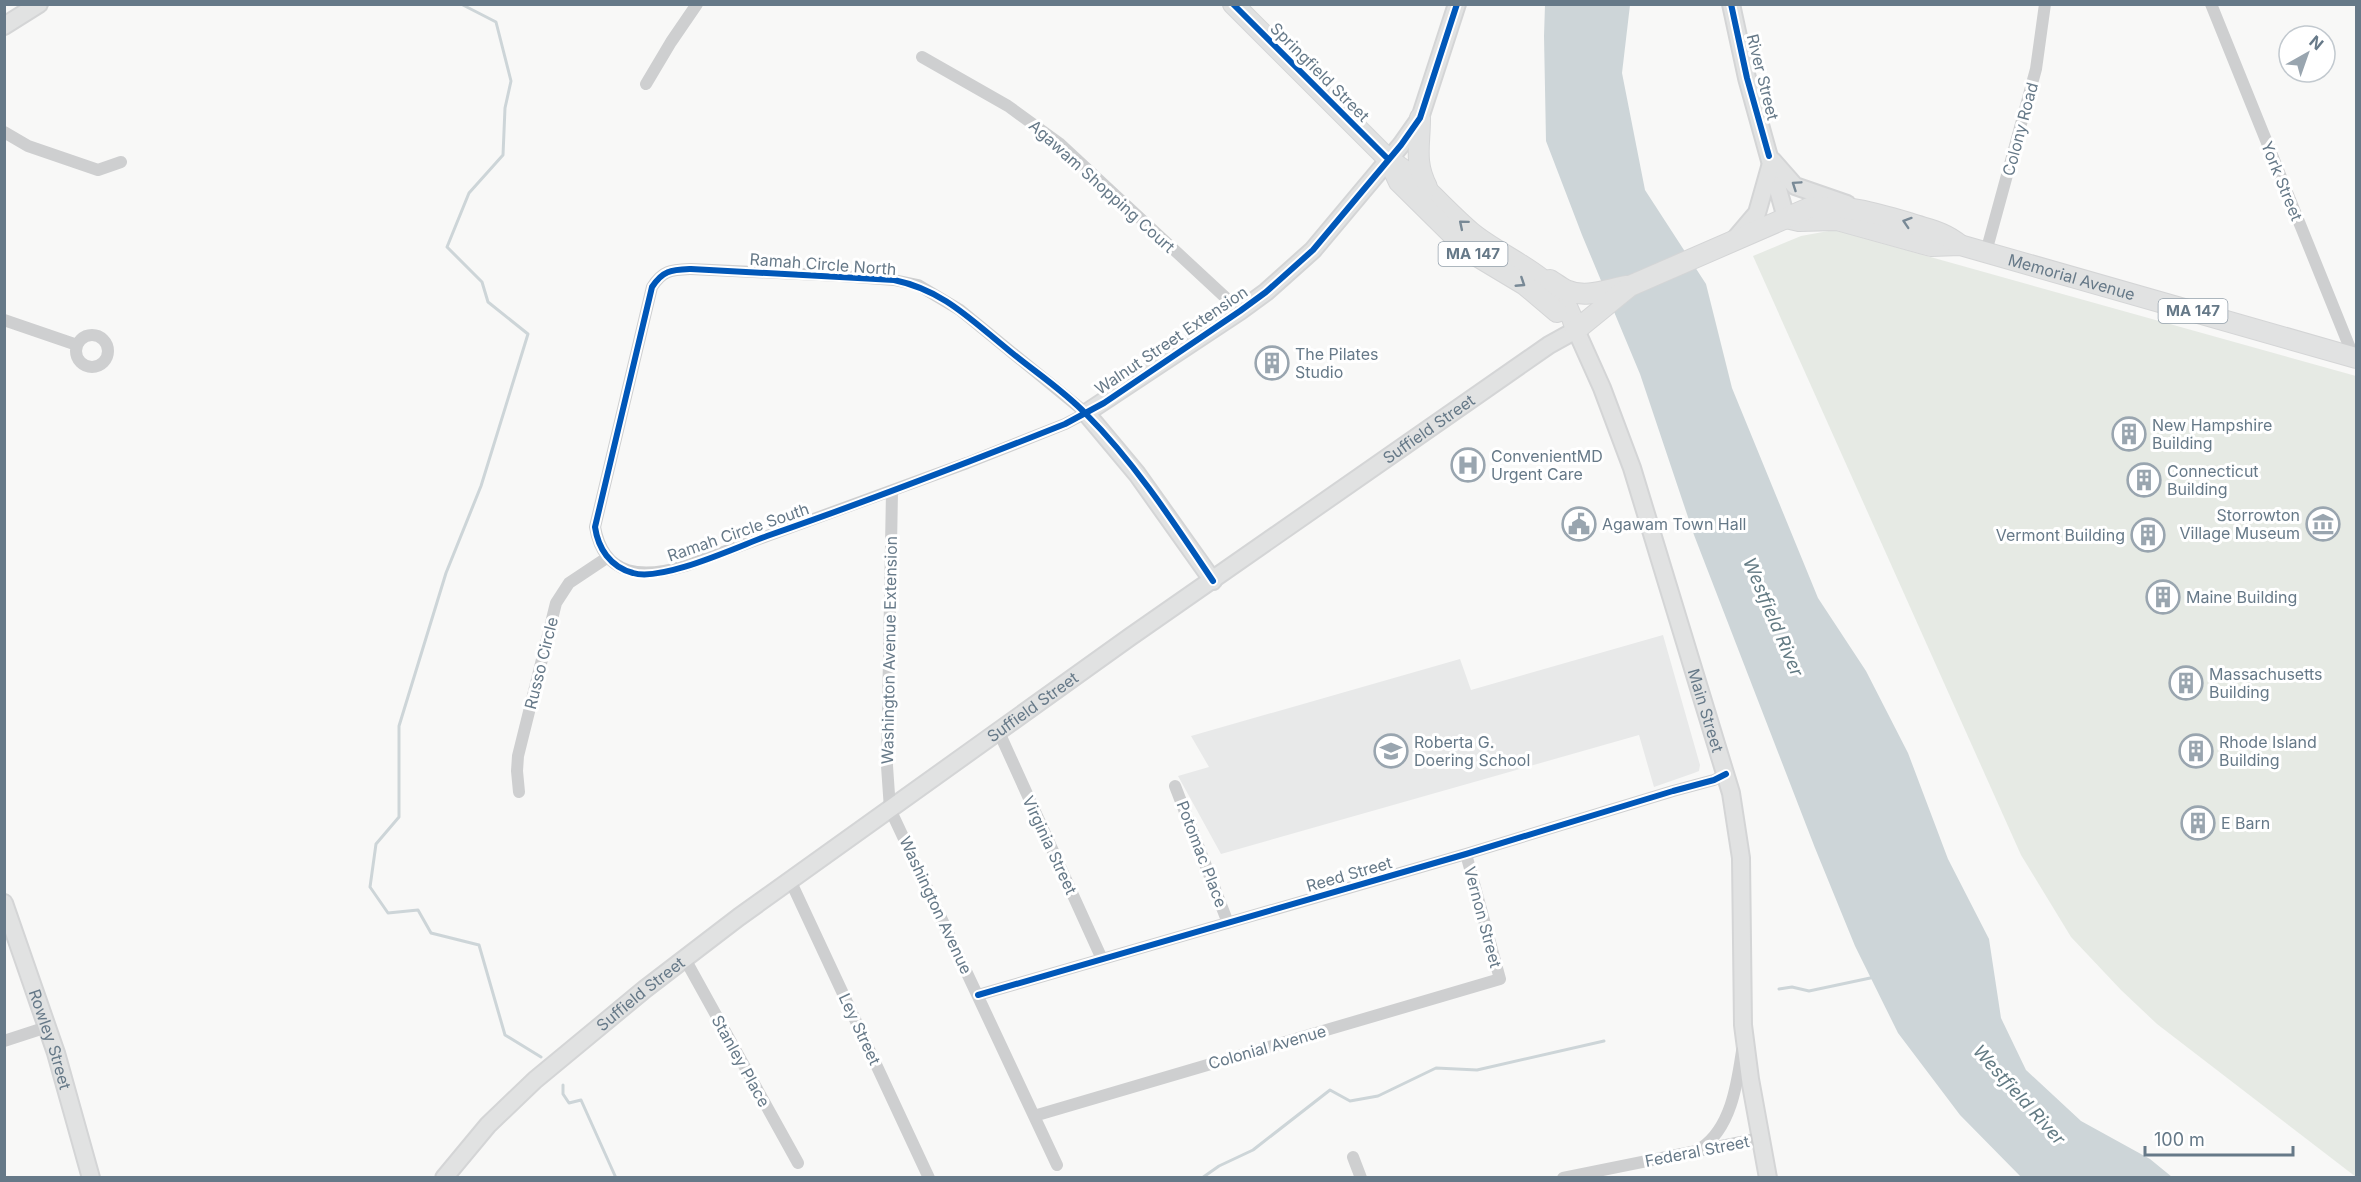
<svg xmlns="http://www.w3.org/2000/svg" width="2361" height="1182" viewBox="0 0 2361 1182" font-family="Inter,sans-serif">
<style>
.built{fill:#e8e9e9}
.green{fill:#e6eae4}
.water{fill:#cdd5d8}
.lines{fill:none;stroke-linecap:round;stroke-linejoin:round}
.stream{stroke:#cdd5d8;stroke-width:3}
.secondary-casing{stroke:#d4d5d6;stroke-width:20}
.primary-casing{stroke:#d4d5d6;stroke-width:22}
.street{stroke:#cecfd0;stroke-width:12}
.secondary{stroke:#e1e2e2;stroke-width:16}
.primary{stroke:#e1e2e2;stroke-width:20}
.cycleway-casing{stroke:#fff;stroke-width:10}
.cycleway{stroke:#0057b8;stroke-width:6}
.oneway{stroke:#788996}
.labels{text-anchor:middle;stroke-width:6;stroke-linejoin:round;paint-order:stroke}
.shield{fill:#fff;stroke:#94a1ac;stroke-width:1.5}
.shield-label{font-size:15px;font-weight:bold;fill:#667988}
.street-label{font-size:16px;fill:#667988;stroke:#fff}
.poi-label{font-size:16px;fill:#667988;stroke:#fff;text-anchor:start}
.water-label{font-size:18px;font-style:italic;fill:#627a83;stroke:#fff}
</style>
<rect width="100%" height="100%" fill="#f8f8f7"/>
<path class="built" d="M1663 635 1700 765 1699 771 1694 773 1654 787 1639 735 1221 854 1178 776 1209 767 1191 736 1460 659 1471 690Z"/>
<path class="green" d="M1834 230 2356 376V1177L2157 1024 2121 990 2071 937 2021 855 1753 256 1801 236Z"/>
<path class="water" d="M1545 5H1630L1622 73 1645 190 1706 284 1732 388 1818 598 1866 671 1908 753 1948 859 1989 939 2001 1018 2026 1070 2081 1121 2150 1159 2172 1177H2021L1960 1115 1898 1033 1855 946 1815 848 1694 535 1640 374 1582 235 1546 141 1544 36Z"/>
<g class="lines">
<path class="stream" d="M461 4 496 22 511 81 505 108 503 155 469 193 447 247 482 282 488 302 528 334 481 486 446 573 399 726V817L376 844 370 887 388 913 418 910 431 933 479 945 505 1035 541 1057
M1779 989 1792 987 1809 991 1875 977
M563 1085V1094L569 1103 581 1100 616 1178
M1202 1178 1219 1166 1253 1150 1330 1090 1350 1101 1378 1096 1436 1068 1477 1070 1604 1041"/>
<g class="secondary-casing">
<g id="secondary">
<path d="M1731 4 1747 78 1786 218"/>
<path d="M4 26 39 4"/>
<path d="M1773 161 1795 186 1847 204"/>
<path d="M1734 240 1757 213 1770 167"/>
<path d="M1213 581 1137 474 1086 413 1240 311 1266 292 1313 250 1401 145 1420 118 1457 4"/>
<path id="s1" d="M4 903 56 1053 91 1178"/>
<path id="s2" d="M444 1178 488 1125 535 1080 645 989 739 917 1130 637 1549 345 1576 330 1602 388 1632 468 1731 793 1741 858 1743 1025 1750 1079 1768 1178"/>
</g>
</g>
<g class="primary-casing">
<g id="primary">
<path d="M1233 4 1388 159C1420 179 1443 208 1471 232 1501 257 1549 273 1568 309 1571 315 1574 323 1576 330"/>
<path d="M1420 118C1420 145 1414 162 1427 187"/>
<path d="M1392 167 1399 182 1470 252 1525 285 1557 312"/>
<path id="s3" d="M1786 218 1799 221 1837 220 1931 246 1960 245 2356 358"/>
<path d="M1550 280C1555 283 1560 287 1566 290 1586 299 1608 289 1627 286"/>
<path d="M1576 330 1630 286 1809 208C1845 204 1875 213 1909 223 1929 230 1943 231 1960 245"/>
</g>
</g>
<path class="street" d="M2211 4 2354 358
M922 57 1008 106 1059 143 1240 311
M646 84 671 42 697 4
M4 132 28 146 98 170 121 162
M1986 252 2036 69 2045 4
M691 269 841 276 894 280 918 285 960 310 1086 413 1065 424 967 463 685 566C644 578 604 578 595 527L652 287C663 270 671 270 691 269Z
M4 320 77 345
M76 351a16 16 0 1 1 32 0a16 16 0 1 1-32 0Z
M892 491 887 766 890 809 1057 1165
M998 730 1102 959
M1175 786 1228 923
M519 792 517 771 518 756 556 603 569 583 608 557
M790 880 929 1178
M685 959 798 1163
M978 995 1466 854 1673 791 1714 780 1726 774
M4 1041 47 1027
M1034 1116 1500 979 1466 854
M1701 1148C1731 1128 1737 1084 1742 1051
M1353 1157 1361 1178
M1563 1178 1761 1138"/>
<use href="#secondary" class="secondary"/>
<use href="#primary" class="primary"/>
<g class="cycleway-casing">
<path id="cycleway" d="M1233 4 1388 159
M1731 4 1747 78 1769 156
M1213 581C1174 523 1135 463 1086 414 1062 389 1032 370 1006 348 969 318 942 290 894 280L691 269C671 270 663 270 652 287L595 527C598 548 610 567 633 573 662 582 737 547 767 536 868 501 967 463 1065 424L1104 403 1240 311 1266 292 1313 250 1401 145 1420 118 1457 4
M978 995 1466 854 1673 791 1714 780 1726 774"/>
</g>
<use href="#cycleway" class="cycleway"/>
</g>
<defs><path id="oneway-chevron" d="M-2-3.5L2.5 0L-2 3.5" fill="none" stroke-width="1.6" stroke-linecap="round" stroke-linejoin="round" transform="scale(1.5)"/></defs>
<g class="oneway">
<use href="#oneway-chevron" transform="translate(1796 185) rotate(-146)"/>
<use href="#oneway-chevron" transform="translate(1907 222) rotate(-162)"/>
<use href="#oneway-chevron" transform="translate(1463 224) rotate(-140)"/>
<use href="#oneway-chevron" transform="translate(1521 283) rotate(33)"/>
</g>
<defs>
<g id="building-ring" transform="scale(1.725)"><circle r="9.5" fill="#fff" stroke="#99a5af" stroke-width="1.5"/><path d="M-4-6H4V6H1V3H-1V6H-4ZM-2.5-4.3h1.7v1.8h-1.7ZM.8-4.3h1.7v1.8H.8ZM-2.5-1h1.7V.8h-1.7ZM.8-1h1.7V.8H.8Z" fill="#99a5af"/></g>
<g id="hospital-ring" transform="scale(1.725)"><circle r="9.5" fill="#fff" stroke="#99a5af" stroke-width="1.5"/><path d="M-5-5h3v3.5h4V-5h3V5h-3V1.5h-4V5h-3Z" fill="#99a5af"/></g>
<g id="civic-ring" transform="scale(1.725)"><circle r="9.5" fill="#fff" stroke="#99a5af" stroke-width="1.5"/><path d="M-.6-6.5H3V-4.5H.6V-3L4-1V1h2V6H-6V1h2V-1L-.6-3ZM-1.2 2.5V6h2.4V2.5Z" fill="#99a5af"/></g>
<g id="museum-ring" transform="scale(1.725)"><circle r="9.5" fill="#fff" stroke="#99a5af" stroke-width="1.5"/><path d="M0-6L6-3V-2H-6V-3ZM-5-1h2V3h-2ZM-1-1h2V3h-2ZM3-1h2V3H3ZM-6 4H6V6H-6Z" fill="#99a5af"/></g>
<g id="school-ring" transform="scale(1.725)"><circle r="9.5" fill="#fff" stroke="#99a5af" stroke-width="1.5"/><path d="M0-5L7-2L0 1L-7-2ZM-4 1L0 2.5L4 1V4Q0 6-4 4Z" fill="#99a5af"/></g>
</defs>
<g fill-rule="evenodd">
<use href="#building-ring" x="1272" y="363"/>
<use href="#building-ring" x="2129" y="434"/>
<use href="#hospital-ring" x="1468" y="465"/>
<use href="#building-ring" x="2144" y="480"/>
<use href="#civic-ring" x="1579" y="524"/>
<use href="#museum-ring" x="2323" y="524"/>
<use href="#building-ring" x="2148" y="535"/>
<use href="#building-ring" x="2163" y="597"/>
<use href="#building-ring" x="2186" y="683"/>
<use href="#school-ring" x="1391" y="751"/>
<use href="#building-ring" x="2196" y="751"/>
<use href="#building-ring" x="2198" y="823"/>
</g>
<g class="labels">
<g class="shield">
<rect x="1438.5" y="242" width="69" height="24" rx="4.5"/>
<rect x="2158.5" y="299" width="69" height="24" rx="4.5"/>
</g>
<g class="shield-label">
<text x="1473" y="259">MA 147</text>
<text x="2193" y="316">MA 147</text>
</g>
<g class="street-label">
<text transform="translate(1320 72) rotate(45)" y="6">Springfield Street</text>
<text transform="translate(1763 77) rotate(76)" y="6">River Street</text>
<text transform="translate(2020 129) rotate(-75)" y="6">Colony Road</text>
<text transform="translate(2282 181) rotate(68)" y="6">York Street</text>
<text transform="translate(1102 186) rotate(42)" y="6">Agawam Shopping Court</text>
<text transform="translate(823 264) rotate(4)" y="6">Ramah Circle North</text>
<text dy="6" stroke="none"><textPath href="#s3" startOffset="294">Memorial Avenue</textPath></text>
<text transform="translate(1171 340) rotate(-34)" y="6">Walnut Street Extension</text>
<text dy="6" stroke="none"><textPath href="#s2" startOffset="1240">Suffield Street</textPath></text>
<text transform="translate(738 532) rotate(-19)" y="6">Ramah Circle South</text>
<text transform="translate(889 650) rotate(-89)" y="6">Washington Avenue Extension</text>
<text transform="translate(541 663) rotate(-76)" y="6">Russo Circle</text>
<text dy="6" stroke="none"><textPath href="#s2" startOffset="756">Suffield Street</textPath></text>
<text dy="6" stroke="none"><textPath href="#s2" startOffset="1820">Main Street</textPath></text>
<text transform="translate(1050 845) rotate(65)" y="6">Virginia Street</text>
<text transform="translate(1202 854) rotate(69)" y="6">Potomac Place</text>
<text transform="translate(1349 874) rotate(-16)" y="6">Reed Street</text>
<text transform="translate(936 905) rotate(65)" y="6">Washington Avenue</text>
<text transform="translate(1483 917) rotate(75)" y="6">Vernon Street</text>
<text dy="6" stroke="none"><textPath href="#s2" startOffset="270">Suffield Street</textPath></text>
<text transform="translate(860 1029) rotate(65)" y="6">Ley Street</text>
<text dy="6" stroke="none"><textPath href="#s1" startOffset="144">Rowley Street</textPath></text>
<text transform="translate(1267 1047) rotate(-16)" y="6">Colonial Avenue</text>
<text transform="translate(741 1061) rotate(61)" y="6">Stanley Place</text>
<text transform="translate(1697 1151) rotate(-11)" y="6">Federal Street</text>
</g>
<g class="poi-label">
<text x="1295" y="360">The Pilates<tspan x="1295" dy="18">Studio</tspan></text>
<text x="2152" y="431">New Hampshire<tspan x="2152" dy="18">Building</tspan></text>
<text x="1491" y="462">ConvenientMD<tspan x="1491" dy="18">Urgent Care</tspan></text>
<text x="2167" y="477">Connecticut<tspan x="2167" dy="18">Building</tspan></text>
<text x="2300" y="521" text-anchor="end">Storrowton<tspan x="2300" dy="18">Village Museum</tspan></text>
<text x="1602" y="530">Agawam Town Hall</text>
<text x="2125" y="541" text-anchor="end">Vermont Building</text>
<text x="2186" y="603">Maine Building</text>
<text x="2209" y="680">Massachusetts<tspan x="2209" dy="18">Building</tspan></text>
<text x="1414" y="748">Roberta G.<tspan x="1414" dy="18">Doering School</tspan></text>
<text x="2219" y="748">Rhode Island<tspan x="2219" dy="18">Building</tspan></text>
<text x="2221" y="829">E Barn</text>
</g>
<g class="water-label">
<text transform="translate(1773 617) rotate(67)" y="6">Westfield River</text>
<text transform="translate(2019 1095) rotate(48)" y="6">Westfield River</text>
</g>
</g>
<rect width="2361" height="1182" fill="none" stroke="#667988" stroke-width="12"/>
<g transform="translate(2307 54) rotate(40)"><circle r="28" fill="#ffffff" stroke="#c2c9cf" stroke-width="1.5"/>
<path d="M0-4.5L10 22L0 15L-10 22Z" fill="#99a5af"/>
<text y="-9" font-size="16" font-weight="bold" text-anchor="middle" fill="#667988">N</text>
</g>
<path d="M2145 1146v9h148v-9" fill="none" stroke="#667988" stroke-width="3"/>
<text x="2154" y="1146" font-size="18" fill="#667988" stroke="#ffffff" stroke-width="4.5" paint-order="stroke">100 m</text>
</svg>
